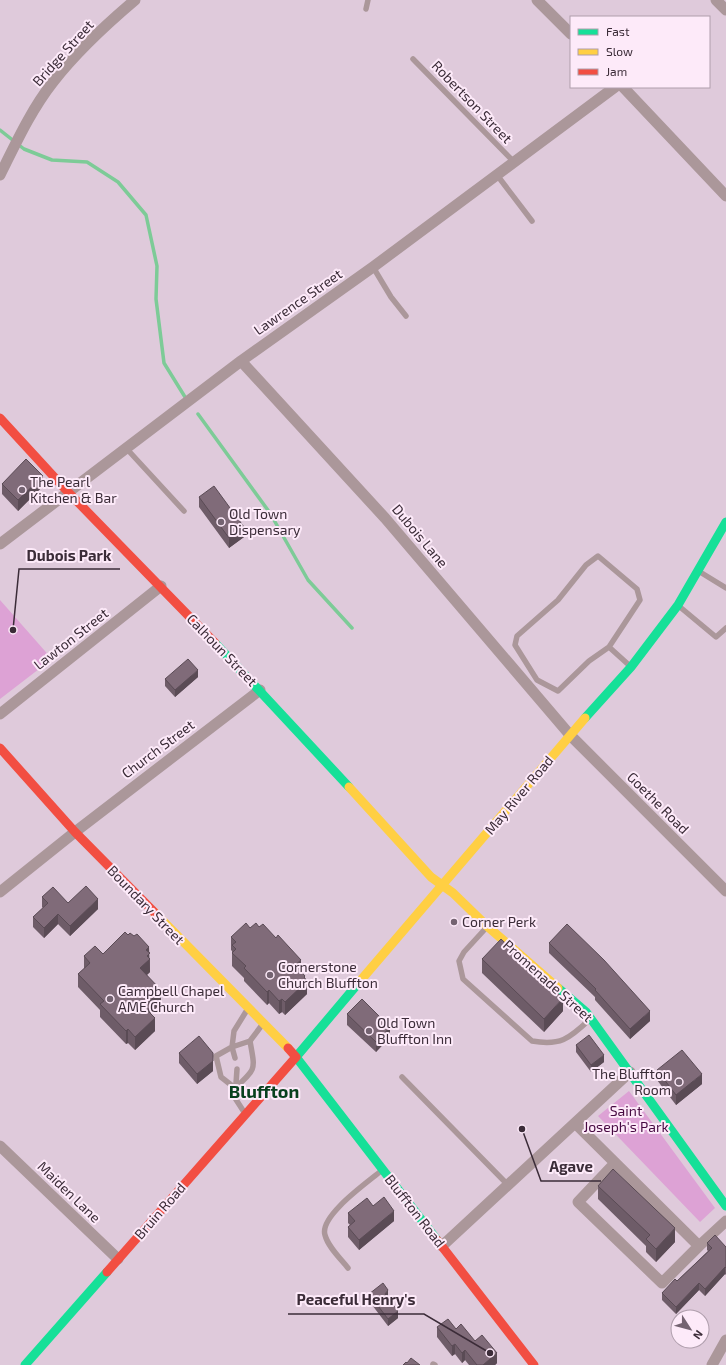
<svg xmlns="http://www.w3.org/2000/svg" width="726" height="1365" viewBox="0 0 726 1365" font-family="'Exo 2',sans-serif">
<style>
.green{fill:#dda2d5}
.lines{fill:none;stroke-linecap:round;stroke-linejoin:round}
.stream{stroke:#7dcb97;stroke-width:3.5}
.lane{stroke:#ab979a;stroke-width:5.5}
.street{stroke:#ab979a;stroke-width:11}
.fast{stroke:#16e098;stroke-width:9}
.slow{stroke:#ffcf43;stroke-width:9}
.jam{stroke:#f24e42;stroke-width:9}
.wall{fill:#6e5c68}
.shaded-wall{fill:#5a4b55}
.building{fill:#806b79;stroke:#5a4b55}
.poi-dot{fill:#746371;stroke:#fdeaf9;stroke-width:1.5}
.labels{text-anchor:middle;stroke-width:4;stroke-linejoin:round;paint-order:stroke}
.street-label{font-size:14px;fill:#3b2c38;stroke:#fdeaf9}
.poi-label{font-size:14px;fill:#3b2c38;stroke:#fdeaf9;text-anchor:start}
.park-label{font-size:14px;fill:#460941;stroke:#fdeaf9}
.district-label{font-size:18px;font-weight:bold;fill:#08401e;stroke:#fdeaf9}
.leader{fill:none;stroke:#3b2c38;stroke-width:1.5}
.callout-dot{fill:#3b2c38;stroke:#fdeaf9;stroke-width:1.5}
.callout-label{font-size:15px;text-anchor:middle;font-weight:bold;fill:#3b2c38;stroke:#fdeaf9;stroke-width:4;stroke-linejoin:round;paint-order:stroke}
</style>
<rect width="100%" height="100%" fill="#dfcadb"/>
<path class="green" d="M0 600 52 659 0 699Z
M629 1091 715 1208 700 1222 598 1116Z"/>
<g class="lines">
<path class="stream" d="M0 130 24 149 52 160 87 162 118 182 146 215 157 266 156 299 164 363 185 397
M198 414 270 513 308 580 352 628"/>
<path class="lane" d="M366 9 368 0
M413 59 514 162
M497 175 532 221
M373 267 391 297 406 316
M126 448 184 511
M598 556 637 589 640 600 609 647 589 661 558 691 537 680 515 645 517 636 558 600 586 565Z
M700 572 726 588
M680 607 716 637 726 628
M609 647 630 666
M486 928 464 952 459 961 463 979 532 1041C560 1046 569 1039 589 1020
M247 1010 234 1031 232 1047 216 1056 221 1077 235 1088C257 1068 255 1070 250 1041
M235 1058 232 1047 250 1041 262 1025
M237 1069 235 1098 244 1112
M402 1077 508 1185
M348 1268C341 1259 328 1247 325 1235 319 1216 368 1182 381 1171
M433 1364 435 1365"/>
<path class="street" d="M537 0 571 34
M716 0 726 10
M623 87 726 196
M0 175C16 143 31 110 53 82 74 55 109 22 135 0
M241 361 385 518 570 735 726 891
M0 544 241 361 373 267 615 87
M0 714 161 586
M0 892 75 832 260 690
M575 1123 699 1246 726 1221
M0 1146 118 1259
M615 1163 578 1202 662 1283 699 1246
M442 1246 630 1072
M712 1365 726 1340"/>
<path class="fast" d="M215 643 349 787
M585 718 631 667 678 605 726 522
M361 980 296 1057 437 1240
M558 988 586 1012 726 1206
M25 1365 107 1272"/>
<path class="slow" d="M349 787 431 877 453 893 487 926 558 988
M154 912 288 1048
M361 980 585 718"/>
<path class="jam" d="M0 418 67 491 215 643
M0 748 75 832 154 912
M437 1240 534 1365
M107 1272 296 1057 288 1048"/>
</g>
<path class="wall" d="M2 484 43 486 18 511 2 494Z
M199 497 244 537 229 548 199 507Z
M198 677 175 697 165 686V679Z
M42 897 68 903 98 909 70 936 58 924 44 938 33 927V917L43 908 42 907Z
M250 928 301 971 305 979 307 994 285 1015 282 1012 279 1014 269 1003 267 1005 244 981V978L232 966V951L231 950V937Z
M128 935 150 959V972L147 975 161 1003 151 1013 155 1031 135 1050 128 1043 126 1044 100 1017V1010L78 987V974L84 969V956L103 954Z
M549 943 650 1021 630 1039 595 1000V997L549 953Z
M482 959 563 1011 544 1032 482 973Z
M347 1014 390 1037 376 1052 347 1025Z
M576 1045 604 1062 591 1072 576 1052Z
M179 1053H213V1071L197 1084 179 1063Z
M657 1070 702 1084 676 1105 657 1080Z
M598 1186 675 1242 656 1262 646 1252V1246L598 1199Z
M373 1206 394 1221 359 1250 348 1237V1227L350 1225 348 1223V1213Z
M707 1243 726 1247V1275L725 1274 705 1296 699 1290 676 1314 662 1300V1293L677 1281 708 1251 707 1250Z
M369 1294 388 1297 387 1298 398 1318 388 1326 369 1301Z
M437 1327 475 1341 497 1363 495 1365H469L465 1360 462 1363 455 1354 452 1356 437 1337Z"/>
<path class="shaded-wall" d="M43 476V486L18 511V500Z
M244 527V537L229 548V538Z
M198 670V677L175 697V690Z
M98 899V909L70 936V926Z
M58 914V924L44 938V928Z
M149 947 150 972 140 981V968L146 950Z
M301 960V973L295 965Z
M305 976V983L307 981V994L285 1015V1002Z
M161 990V1003L151 1013V1020L147 1010 148 1003Z
M269 990V1003L267 1005V992Z
M563 998V1011L544 1032V1019Z
M282 999V1012L279 1014V1001Z
M650 1011V1021L630 1039V1029Z
M155 1018V1031L135 1050V1037Z
M390 1027V1037L376 1052V1042Z
M128 1029V1043L126 1044V1031Z
M604 1055V1062L591 1072V1065Z
M213 1061V1071L197 1084V1074Z
M702 1074V1084L676 1105V1095Z
M394 1211V1221L359 1250V1240Z
M675 1228V1242L656 1262V1249Z
M725 1267V1274L705 1296V1289Z
M699 1283V1290L676 1314V1307Z
M388 1290V1297L385 1301V1294Z
M398 1311V1318L388 1326V1319Z
M455 1344V1354L452 1356V1346Z
M465 1350V1360L462 1363V1353Z
M497 1353V1363L495 1365H483Z"/>
<path class="building" d="M26 459 43 476 18 500 2 484Z
M214 486 244 527 229 538 199 497Z
M188 659 198 670 175 690 165 679Z
M86 886 98 899 70 926 58 914 44 928 33 917 48 903 42 897 53 887 68 903Z
M246 923 250 928 256 923 259 927 263 924 276 938 278 935 301 960 295 965 305 976 304 977 307 981 285 1002 282 999 279 1001 269 990 267 992 244 968 246 966 232 953 236 949 232 945 236 942 231 937Z
M567 924 604 960 650 1011 630 1029 595 990 596 989 549 943Z
M125 932 128 935 130 933 134 936 137 934 149 947 146 950 150 953 147 956 150 959 140 968 161 990 148 1003 151 1007 147 1010 155 1018 135 1037 128 1029 126 1031 100 1004 104 1001 78 974 90 963 84 956 95 946 103 954Z
M501 939 563 998 544 1019 482 959Z
M362 999 390 1027 376 1042 347 1014Z
M589 1035 604 1055 591 1065 576 1045Z
M199 1036 213 1053V1061L197 1074 179 1053Z
M682 1050 702 1074 676 1095 657 1070Z
M613 1169 675 1228 656 1249 646 1239 650 1235 598 1186Z
M384 1197 394 1211 359 1240 348 1227 355 1221 348 1213 367 1198 373 1206Z
M715 1235 726 1247V1268L725 1267 705 1289 699 1283 676 1307 662 1293 675 1279 677 1281 712 1248 707 1243Z
M383 1283 388 1290 385 1294 398 1311 388 1319 369 1294Z
M448 1319 456 1329 461 1324 475 1341 482 1335 497 1353 483 1365H477L465 1350 462 1353 455 1344 452 1346 437 1327Z
M411 1358 420 1365H403L406 1362 407 1363Z"/>
<g class="poi-dot">
<circle cx="22" cy="490" r="4"/>
<circle cx="221" cy="522" r="4"/>
<circle cx="454" cy="922" r="4"/>
<circle cx="270" cy="975" r="4"/>
<circle cx="110" cy="999" r="4"/>
<circle cx="369" cy="1031" r="4"/>
<circle cx="679" cy="1082" r="4"/>
</g>
<g class="labels">
<g class="street-label">
<text transform="translate(63 53) rotate(-48)" y="5">Bridge Street</text>
<text transform="translate(472 102) rotate(46)" y="5">Robertson Street</text>
<text transform="translate(298 302) rotate(-35)" y="5">Lawrence Street</text>
<text transform="translate(420 536) rotate(50)" y="5">Dubois Lane</text>
<text transform="translate(71 639) rotate(-38)" y="5">Lawton Street</text>
<text transform="translate(222 650) rotate(46)" y="5">Calhoun Street</text>
<text transform="translate(158 749) rotate(-37)" y="5">Church Street</text>
<text transform="translate(519 795) rotate(-50)" y="5">May River Road</text>
<text transform="translate(658 803) rotate(45)" y="5">Goethe Road</text>
<text transform="translate(146 905) rotate(46)" y="5">Boundary Street</text>
<text transform="translate(548 981) rotate(42)" y="5">Promenade Street</text>
<text transform="translate(69 1192) rotate(44)" y="5">Maiden Lane</text>
<text transform="translate(160 1211) rotate(-49)" y="5">Bruin Road</text>
<text transform="translate(415 1211) rotate(52)" y="5">Bluffton Road</text>
</g>
<g class="poi-label">
<text x="30" y="487">The Pearl<tspan x="30" dy="16">Kitchen &amp; Bar</tspan></text>
<text x="229" y="519">Old Town<tspan x="229" dy="16">Dispensary</tspan></text>
<text x="462" y="927">Corner Perk</text>
<text x="278" y="972">Cornerstone<tspan x="278" dy="16">Church Bluffton</tspan></text>
<text x="118" y="996">Campbell Chapel<tspan x="118" dy="16">AME Church</tspan></text>
<text x="377" y="1028">Old Town<tspan x="377" dy="16">Bluffton Inn</tspan></text>
<text x="671" y="1079" text-anchor="end">The Bluffton<tspan x="671" dy="16">Room</tspan></text>
</g>
<g class="park-label">
<text x="626" y="1116">Saint<tspan x="626" dy="16">Joseph's Park</tspan></text>
</g>
<g class="district-label">
<text x="264" y="1098">Bluffton</text>
</g>
</g>
<path class="leader" d="M13 630L19 569H120M522 1129L541 1181H601M490 1353L424 1314H288"/>
<g class="callout-dot">
<circle cx="13" cy="630" r="4"/>
<circle cx="522" cy="1129" r="4"/>
<circle cx="490" cy="1353" r="4"/>
</g>
<g class="callout-label">
<text x="69" y="561">Dubois Park</text>
<text x="571" y="1172">Agave</text>
<text x="356" y="1305">Peaceful Henry's</text>
</g>
<rect x="570" y="16" width="140" height="72" fill="#fdeaf9" stroke="#af9eac"/>
<rect x="578" y="29" width="20" height="6" fill="#16e098" stroke="#af9eac"/>
<text x="606" y="36" font-size="12" fill="#3b2c38">Fast</text>
<rect x="578" y="49" width="20" height="6" fill="#ffcf43" stroke="#af9eac"/>
<text x="606" y="56" font-size="12" fill="#3b2c38">Slow</text>
<rect x="578" y="69" width="20" height="6" fill="#f24e42" stroke="#af9eac"/>
<text x="606" y="76" font-size="12" fill="#3b2c38">Jam</text>
<g transform="translate(690 1329) rotate(126)"><circle r="19" fill="#fdeaf9" stroke="#af9eac"/>
<path d="M0-3L7 15L0 10L-7 15Z" fill="#746371"/>
<text y="-6" font-size="11" font-weight="bold" text-anchor="middle" fill="#3b2c38">N</text>
</g>
</svg>
